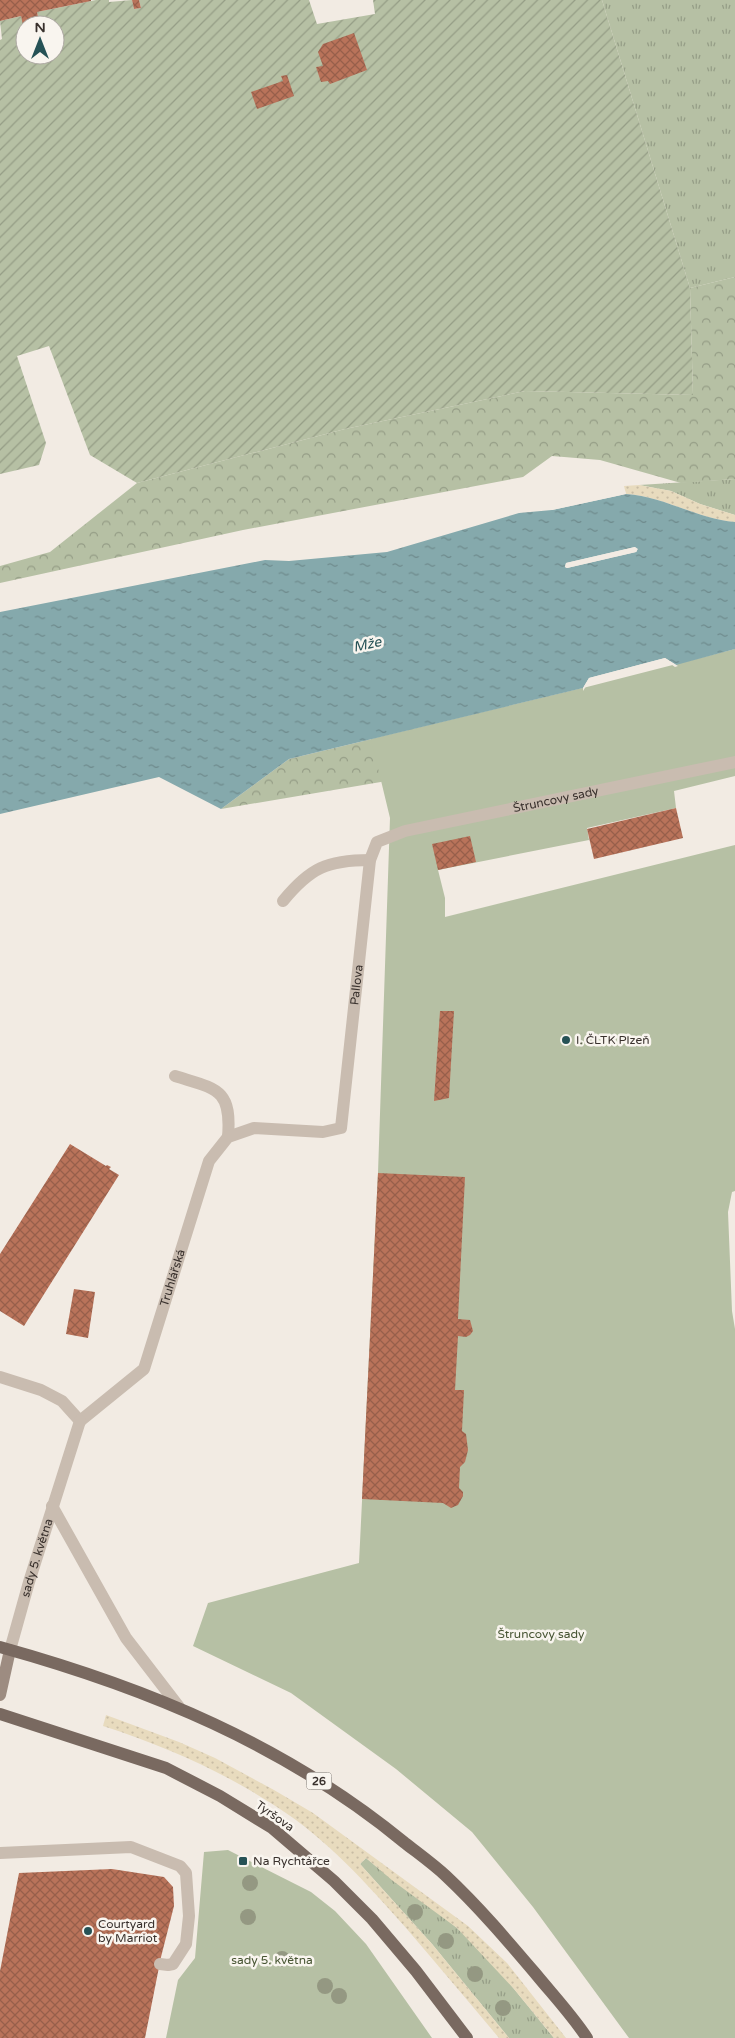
<svg xmlns="http://www.w3.org/2000/svg" width="735" height="2038" viewBox="0 0 735 2038" font-family="'Varela Round',sans-serif">
<style>
.grass{fill:url(#grass-tufts)}
.forest{fill:url(#forest-crowns)}
.sand{fill:url(#sand-dots)}
.park{fill:#b6c0a4}
.garden{fill:url(#garden-furrows)}
.water{fill:url(#water-ripples);fill-rule:evenodd}
.pier{fill:#f2ebe3}
.building{fill:url(#building-cross-hatch)}
.lines{fill:none;stroke-linecap:round;stroke-linejoin:round}
.lane{stroke:#c9bcb0;stroke-width:12}
.street{stroke:#c9bcb0;stroke-width:12}
.secondary{stroke:#9d8c81;stroke-width:12}
.primary{stroke:#796960;stroke-width:12}
.tree{fill:#949882}
.poi-dot{fill:#265256;stroke:#f9f5ef;stroke-width:2}
.labels{text-anchor:middle;stroke-width:5;stroke-linejoin:round;paint-order:stroke}
.shield{fill:#f9f5ef;stroke:#736c67;stroke-width:1}
.shield-label{font-size:11px;font-weight:bold;fill:#39312d}
.street-label{font-size:12px;fill:#39312d;stroke:#f9f5ef}
.poi-label{font-size:12px;fill:#39312d;stroke:#f9f5ef;text-anchor:start}
.park-label{font-size:12px;fill:#475533;stroke:#f9f5ef}
.water-label{font-size:14px;font-style:italic;fill:#265256;stroke:#f9f5ef}
</style>
<defs>
<pattern id="grass-tufts" width="24" height="20" patternUnits="userSpaceOnUse" patternTransform="scale(1.25)"><rect width="24" height="20" fill="#b6c0a4"/><path d="M3 7l-1-3M5 7V3M7 7l1-3M15 17l-1-3M17 17v-4M19 17l1-3" fill="none" stroke="#959d86"/></pattern>
<pattern id="forest-crowns" width="20" height="18" patternUnits="userSpaceOnUse" patternTransform="scale(1.25)"><rect width="20" height="18" fill="#b6c0a4"/><path d="M2 6a3 3 0 1 1 6 0M12 15a3 3 0 1 1 6 0" fill="none" stroke="#959d86"/></pattern>
<pattern id="sand-dots" width="8" height="8" patternUnits="userSpaceOnUse" patternTransform="scale(1.25)"><rect width="8" height="8" fill="#e8dbbe"/><path d="M2 2h.1M6 6h.1" fill="none" stroke="#c8bca4" stroke-width="1.8" stroke-linecap="round"/></pattern>
<pattern id="garden-furrows" width="10" height="10" patternUnits="userSpaceOnUse" patternTransform="scale(1.25)"><rect width="10" height="10" fill="#b6c0a4"/><path d="M-1 1l2-2M0 10L10 0M9 11l2-2" fill="none" stroke="#959d86"/></pattern>
<pattern id="water-ripples" width="26" height="14" patternUnits="userSpaceOnUse" patternTransform="scale(1.25)"><rect width="26" height="14" fill="#85a9ac"/><path d="M2 4q2-2 4 0t4 0M15 11q2-2 4 0t4 0" fill="none" stroke="#6e8a8c"/></pattern>
<pattern id="building-cross-hatch" width="8" height="8" patternUnits="userSpaceOnUse" patternTransform="scale(1.25)"><rect width="8" height="8" fill="#b9735a"/><path d="M0 0l8 8M0 8l8-8" fill="none" stroke="#975f4b"/></pattern>
</defs>
<rect width="100%" height="100%" fill="#f2ebe3"/>
<path class="grass" d="M602 0H735V277L690 288Z
M735 479V515L700 504 671 491 639 485Z
M366 1858C395 1883 428 1903 457 1928 494 1960 523 2001 554 2038H509L432 1944 360 1864Z"/>
<path class="forest" d="M735 277V479L681 483 600 460 552 456 523 477 243 530 0 583V566L50 552 137 483 345 429 525 391 693 395 690 288Z
M735 649V722L221 809 289 759 583 688 589 712Z"/>
<path class="sand" d="M639 485 671 491 700 504 735 515V522C697 519 663 496 626 494L624 486Z
M106 1715 179 1742 215 1758 274 1790 313 1813 468 1926 507 1963 566 2038H554L514 1989 457 1928 393 1881 366 1858 360 1864 432 1944 509 2038H499C468 2001 437 1964 406 1928 367 1884 327 1839 277 1807 222 1771 165 1746 103 1726Z"/>
<path class="park" d="M735 649V776L674 791 676 808 587 828 589 840 438 870 445 898V917L735 845V1191L732 1192 728 1212 732 1311 735 1329V2038H629L533 1907 472 1832 396 1769 291 1693 193 1646 208 1603 359 1563 378 1173 390 818 371 739 583 688Z
M228 1850 311 1892 335 1911 366 1944 432 2038H166L178 1980 195 1958 204 1852Z"/>
<path class="garden" d="M96 0H109V2L132 0 134 9 141 8 139 0H309L317 24 375 14 373 0H602L690 288 693 395 525 391 345 429 137 483 90 455 49 346 17 356 46 443 39 465 0 474V40L2 39 0 21 21 16 25 32V55H55V25H40L37 12Z"/>
<path class="water" d="M626 494C663 496 697 519 735 522V649L676 665 665 658 589 678 583 688 289 759 221 809 159 777 0 814V612L265 560 289 561 387 552 519 513 552 510ZM635 547 637 551 636 552 567 568 565 567 566 563Z"/>
<path class="pier" d="M625 491 626 494 552 510V508Z
M635 547 638 549 636 552 567 568 565 567 566 563Z
M665 658 678 666 675 667 665 660 590 680 583 691V688L589 678Z"/>
<path class="building" d="M0 0H91V1L37 12 40 25H25L24 30 21 16 0 21Z
M132 0H139L141 8 134 9Z
M354 33 367 70 330 84 328 81 321 82 316 67 323 66 318 52 323 44Z
M287 75 294 96 257 109 251 92 283 81 281 76Z
M676 808 683 838 594 859 587 829Z
M470 836 476 862 438 870 432 844Z
M440 1011H454L449 1098 434 1101Z
M70 1144 106 1166 107 1165 111 1167 109 1169 119 1175 24 1326 0 1311V1254Z
M378 1173 465 1177 458 1319 470 1320 473 1331 470 1335 466 1337 458 1336 455 1390H464L462 1431 466 1434 468 1450 465 1462 460 1467 459 1488 463 1492V1496L458 1505 451 1508 443 1503 362 1499Z
M74 1289 95 1292 88 1338 66 1334Z
M112 1869 164 1877 173 1887 174 1906 161 1957 145 2038H0V1971L19 1873Z"/>
<g class="lines">
<path class="lane" d="M283 901C310 868 327 860 370 860
M175 1076C216 1089 232 1088 228 1137
M0 1853 131 1847 180 1866 186 1873 189 1916 186 1944 173 1964 168 1965 160 1964"/>
<g class="street">
<path d="M0 1377 41 1390 62 1401 80 1421"/>
<path id="s1" d="M80 1421 144 1369 209 1161 228 1137 254 1128 323 1132 341 1128 370 860 377 842 405 831 735 762"/>
<path d="M52 1506 126 1638 179 1707"/>
<path id="s2" d="M10 1650 29 1582 80 1421"/>
</g>
<path class="secondary" d="M0 1695 10 1650"/>
<path class="primary" d="M0 1647C148 1688 286 1745 405 1843 419 1854 433 1864 446 1876 478 1906 507 1940 535 1973 553 1995 572 2015 587 2038
M0 1714 166 1768 220 1796 272 1828 334 1881 372 1919 416 1971 467 2038"/>
</g>
<g class="tree">
<circle cx="250" cy="1883" r="8"/>
<circle cx="415" cy="1912" r="8"/>
<circle cx="248" cy="1917" r="8"/>
<circle cx="446" cy="1941" r="8"/>
<circle cx="282" cy="1959" r="8"/>
<circle cx="475" cy="1974" r="8"/>
<circle cx="325" cy="1986" r="8"/>
<circle cx="339" cy="1996" r="8"/>
<circle cx="503" cy="2008" r="8"/>
</g>
<g class="poi-dot">
<circle cx="566" cy="1040" r="5"/>
<rect x="238" y="1856" width="10" height="10" rx="2.5"/>
<circle cx="88" cy="1931" r="5"/>
</g>
<g class="labels">
<rect class="shield" x="306.5" y="1772.5" width="25" height="17" rx="4"/>
<g class="shield-label">
<text x="319" y="1785">26</text>
</g>
<g class="street-label">
<text dy="4" stroke="none"><textPath href="#s1" startOffset="919">Štruncovy sady</textPath></text>
<text dy="4" stroke="none"><textPath href="#s1" startOffset="590">Pallova</textPath></text>
<text dy="4" stroke="none"><textPath href="#s1" startOffset="178">Truhlářská</textPath></text>
<text dy="4" stroke="none"><textPath href="#s2" startOffset="96">sady 5. května</textPath></text>
<text transform="translate(275 1816) rotate(35)" y="4">Tyršova</text>
</g>
<g class="poi-label">
<text x="576" y="1044">I. ČLTK Plzeň</text>
<text x="253" y="1865">Na Rychtářce</text>
<text x="98" y="1928">Courtyard<tspan x="98" dy="14">by Marriot</tspan></text>
</g>
<g class="park-label">
<text x="541" y="1638">Štruncovy sady</text>
<text x="272" y="1964">sady 5. května</text>
</g>
<g class="water-label">
<text transform="translate(367 644) rotate(-12)" y="5">Mže</text>
</g>
</g>
<g transform="translate(40 40)"><circle r="24" fill="#f9f5ef" stroke="#aca7a1"/>
<path d="M0-4L9 19L0 12L-9 19Z" fill="#265256"/>
<text y="-8" font-size="14" font-weight="bold" text-anchor="middle" fill="#39312d">N</text>
</g>
</svg>
